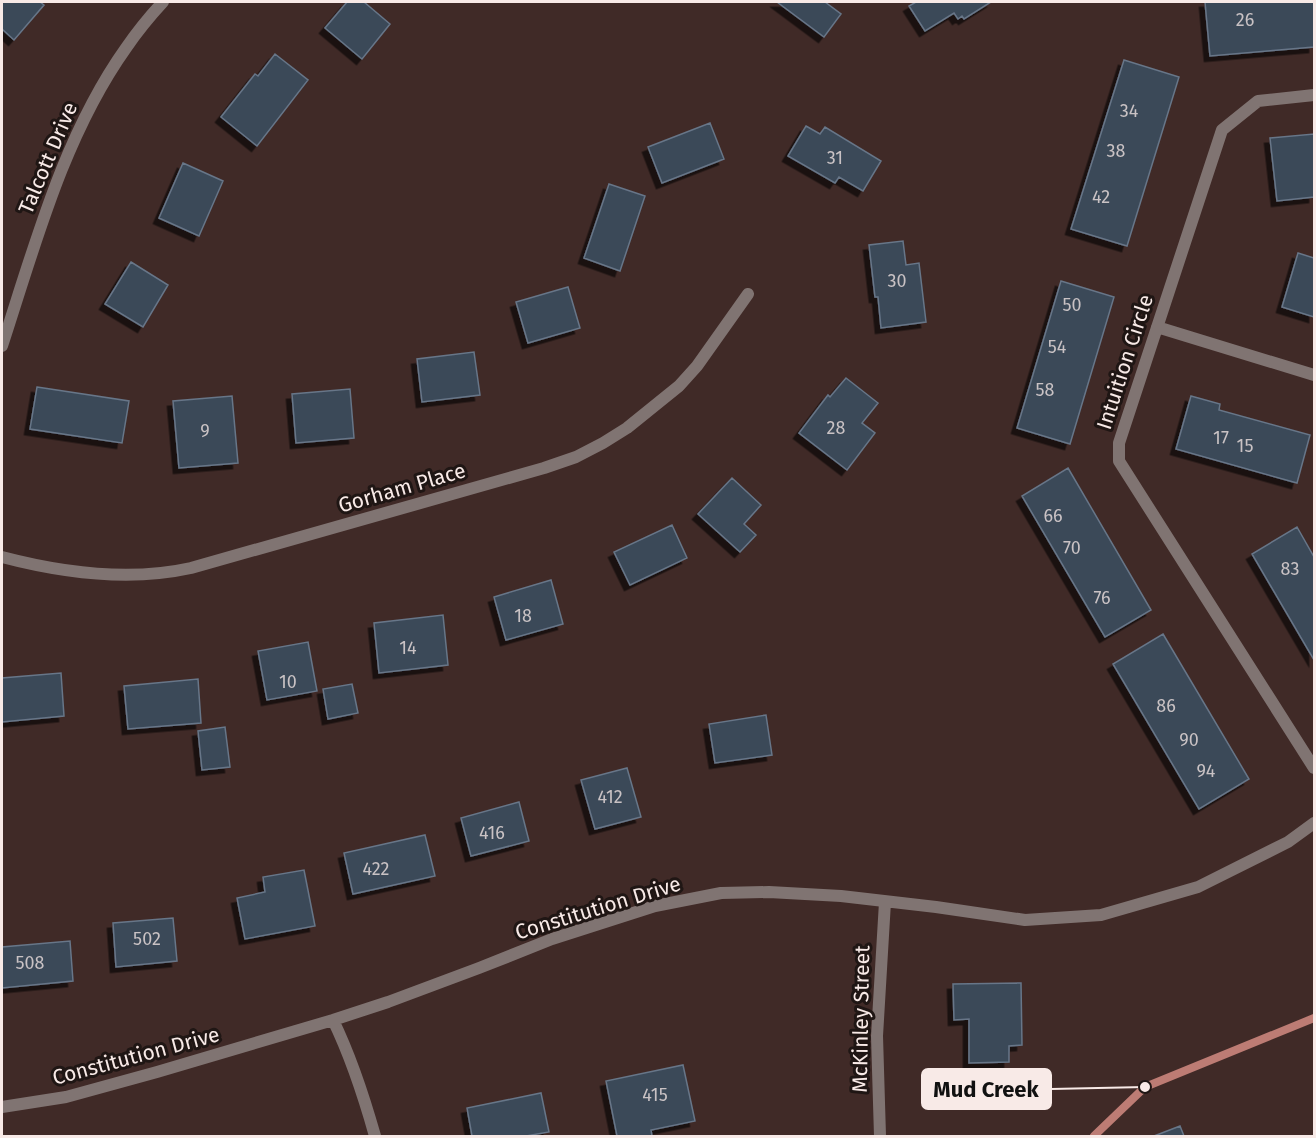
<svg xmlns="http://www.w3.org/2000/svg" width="1316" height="1138" viewBox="0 0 1316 1138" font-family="'Fira Sans',sans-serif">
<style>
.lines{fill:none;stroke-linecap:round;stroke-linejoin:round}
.stream{stroke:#bd7c74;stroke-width:8}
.building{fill:#3b4959;stroke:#677688;stroke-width:1.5;filter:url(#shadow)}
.street{stroke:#807472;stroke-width:12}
.labels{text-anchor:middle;stroke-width:6;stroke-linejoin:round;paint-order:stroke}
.number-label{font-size:18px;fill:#c9c2c4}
.street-label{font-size:21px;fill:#f8eae7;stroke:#1f1614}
.leader{fill:none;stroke:#f8eae7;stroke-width:2}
.callout-dot{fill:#f8eae7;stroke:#1f1614;stroke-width:2}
.callout{fill:#f8eae7;stroke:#f8eae7;stroke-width:2}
.callout-label{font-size:22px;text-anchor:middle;font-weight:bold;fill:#111}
</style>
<defs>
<filter id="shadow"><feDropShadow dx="-5.5" dy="5.5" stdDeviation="0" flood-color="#0009"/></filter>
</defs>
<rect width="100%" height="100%" fill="#402a27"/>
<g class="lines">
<path class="stream" d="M1094 1136 1145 1087 1314 1018"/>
</g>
<path class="building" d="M2 2H40L44 5 14 40 2 29Z
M347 2H364L390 24 362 59 325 28Z
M777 2H825L841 14 824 37Z
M916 2H991L964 19 962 16 958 19 954 13 925 31 909 6Z
M1205 2H1314V47L1210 56Z
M275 54 308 80 257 146 221 117 255 74 258 76Z
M1124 60 1179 77 1127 246 1071 229Z
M710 123 724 159 662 183 648 147Z
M806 126 820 134 825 127 881 161 863 191 839 177 835 183 788 156Z
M1314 134V197L1277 201 1270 138Z
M183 163 223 181 199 236 159 218Z
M609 184 645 196 620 271 584 258Z
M903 241 906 265 919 263 926 322 881 328 878 297H875L869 245Z
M1298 253 1314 258V317L1282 307Z
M131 262 168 285 143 327 105 304Z
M1061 281 1114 297 1070 444 1017 428Z
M568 287 580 328 528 343 516 302Z
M474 352 480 395 422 402 417 359Z
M846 378 878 403 862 423 875 433 847 470 799 433 828 395 830 397Z
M37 387 129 401 122 443 30 429Z
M350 389 354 438 296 443 292 394Z
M232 396 238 463 179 468 173 401Z
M1191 396 1220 404 1219 410 1310 435 1297 483 1176 449Z
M1068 468 1151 610 1105 637 1022 496Z
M732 478 761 505 744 524 756 535 740 552 698 514Z
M672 525 687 558 630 585 614 552Z
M1297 527 1314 557V660L1252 554Z
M551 580 563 624 506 640 494 597Z
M443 615 448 665 379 673 374 623Z
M1163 634 1249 779 1199 809 1113 664Z
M308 642 317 691 267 700 258 651Z
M61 673 64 716 2 722V678Z
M198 679 201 723 128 729 124 686Z
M352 684 358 713 328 719 323 689Z
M766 715 772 755 715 763 709 724Z
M225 727 230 767 202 770 198 731Z
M627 768 641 817 595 829 581 780Z
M519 802 529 841 471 856 461 818Z
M425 835 435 876 353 894 344 853Z
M304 870 315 926 245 939 237 898 265 892 263 877Z
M173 918 177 961 116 967 113 923Z
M70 941 73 981 2 988V947Z
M1021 983 1022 1045 1009 1046V1062L969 1063V1019L954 1020 953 984Z
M683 1065 695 1121 651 1130 652 1136H617L606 1081Z
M541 1093 549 1132 526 1136H472L467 1108Z
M1180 1126 1184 1136H1154Z"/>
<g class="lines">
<path class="street" d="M1314 95 1258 101 1222 130 1119 443V461L1314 768
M1157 327 1314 375
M2 346C35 245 64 135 126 48 137 32 150 16 163 2
M2 557C63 573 128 582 191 568L544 468 576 457 603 443 627 428 679 386 697 366 748 294
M333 1020C351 1057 364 1097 375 1136
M2 1107 66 1097 157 1072 333 1020 388 1002 479 968 552 939 655 906 721 893 769 892 841 896 936 907 1025 920 1101 915 1198 887 1288 842 1314 823
M880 1136 877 1036 885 902"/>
</g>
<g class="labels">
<g class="number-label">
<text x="1245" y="26">26</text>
<text x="1129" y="117">34</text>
<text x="1116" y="157">38</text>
<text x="835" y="164">31</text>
<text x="1101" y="203">42</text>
<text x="897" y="287">30</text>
<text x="1072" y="311">50</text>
<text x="1057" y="353">54</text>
<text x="1045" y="396">58</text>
<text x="836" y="434">28</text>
<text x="205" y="437">9</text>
<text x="1221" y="444">17</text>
<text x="1245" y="452">15</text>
<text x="1053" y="522">66</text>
<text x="1072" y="554">70</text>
<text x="1290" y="575">83</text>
<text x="1102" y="604">76</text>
<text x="523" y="622">18</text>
<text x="408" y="654">14</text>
<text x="288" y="688">10</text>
<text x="1166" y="712">86</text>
<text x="1189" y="746">90</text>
<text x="1206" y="777">94</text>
<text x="610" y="803">412</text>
<text x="492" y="839">416</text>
<text x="376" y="875">422</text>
<text x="147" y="945">502</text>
<text x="30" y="969">508</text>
<text x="655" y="1101">415</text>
</g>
<g class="street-label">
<text transform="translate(48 158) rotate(-67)" y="7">Talcott Drive</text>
<text transform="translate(1125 362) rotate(-72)" y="7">Intuition Circle</text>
<text transform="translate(402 488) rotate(-16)" y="7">Gorham Place</text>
<text transform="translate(598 908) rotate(-17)" y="7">Constitution Drive</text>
<text transform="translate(861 1019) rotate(-89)" y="7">McKinley Street</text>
<text transform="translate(136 1056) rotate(-15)" y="7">Constitution Drive</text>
</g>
</g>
<path class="leader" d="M1145 1087L1051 1089"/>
<circle class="callout-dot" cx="1145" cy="1087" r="6"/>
<rect class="callout" x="922" y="1069" width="129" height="40" rx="6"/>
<g class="callout-label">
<text x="986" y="1097">Mud Creek</text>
</g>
<rect width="1316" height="1138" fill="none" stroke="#f8eae7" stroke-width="6"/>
</svg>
